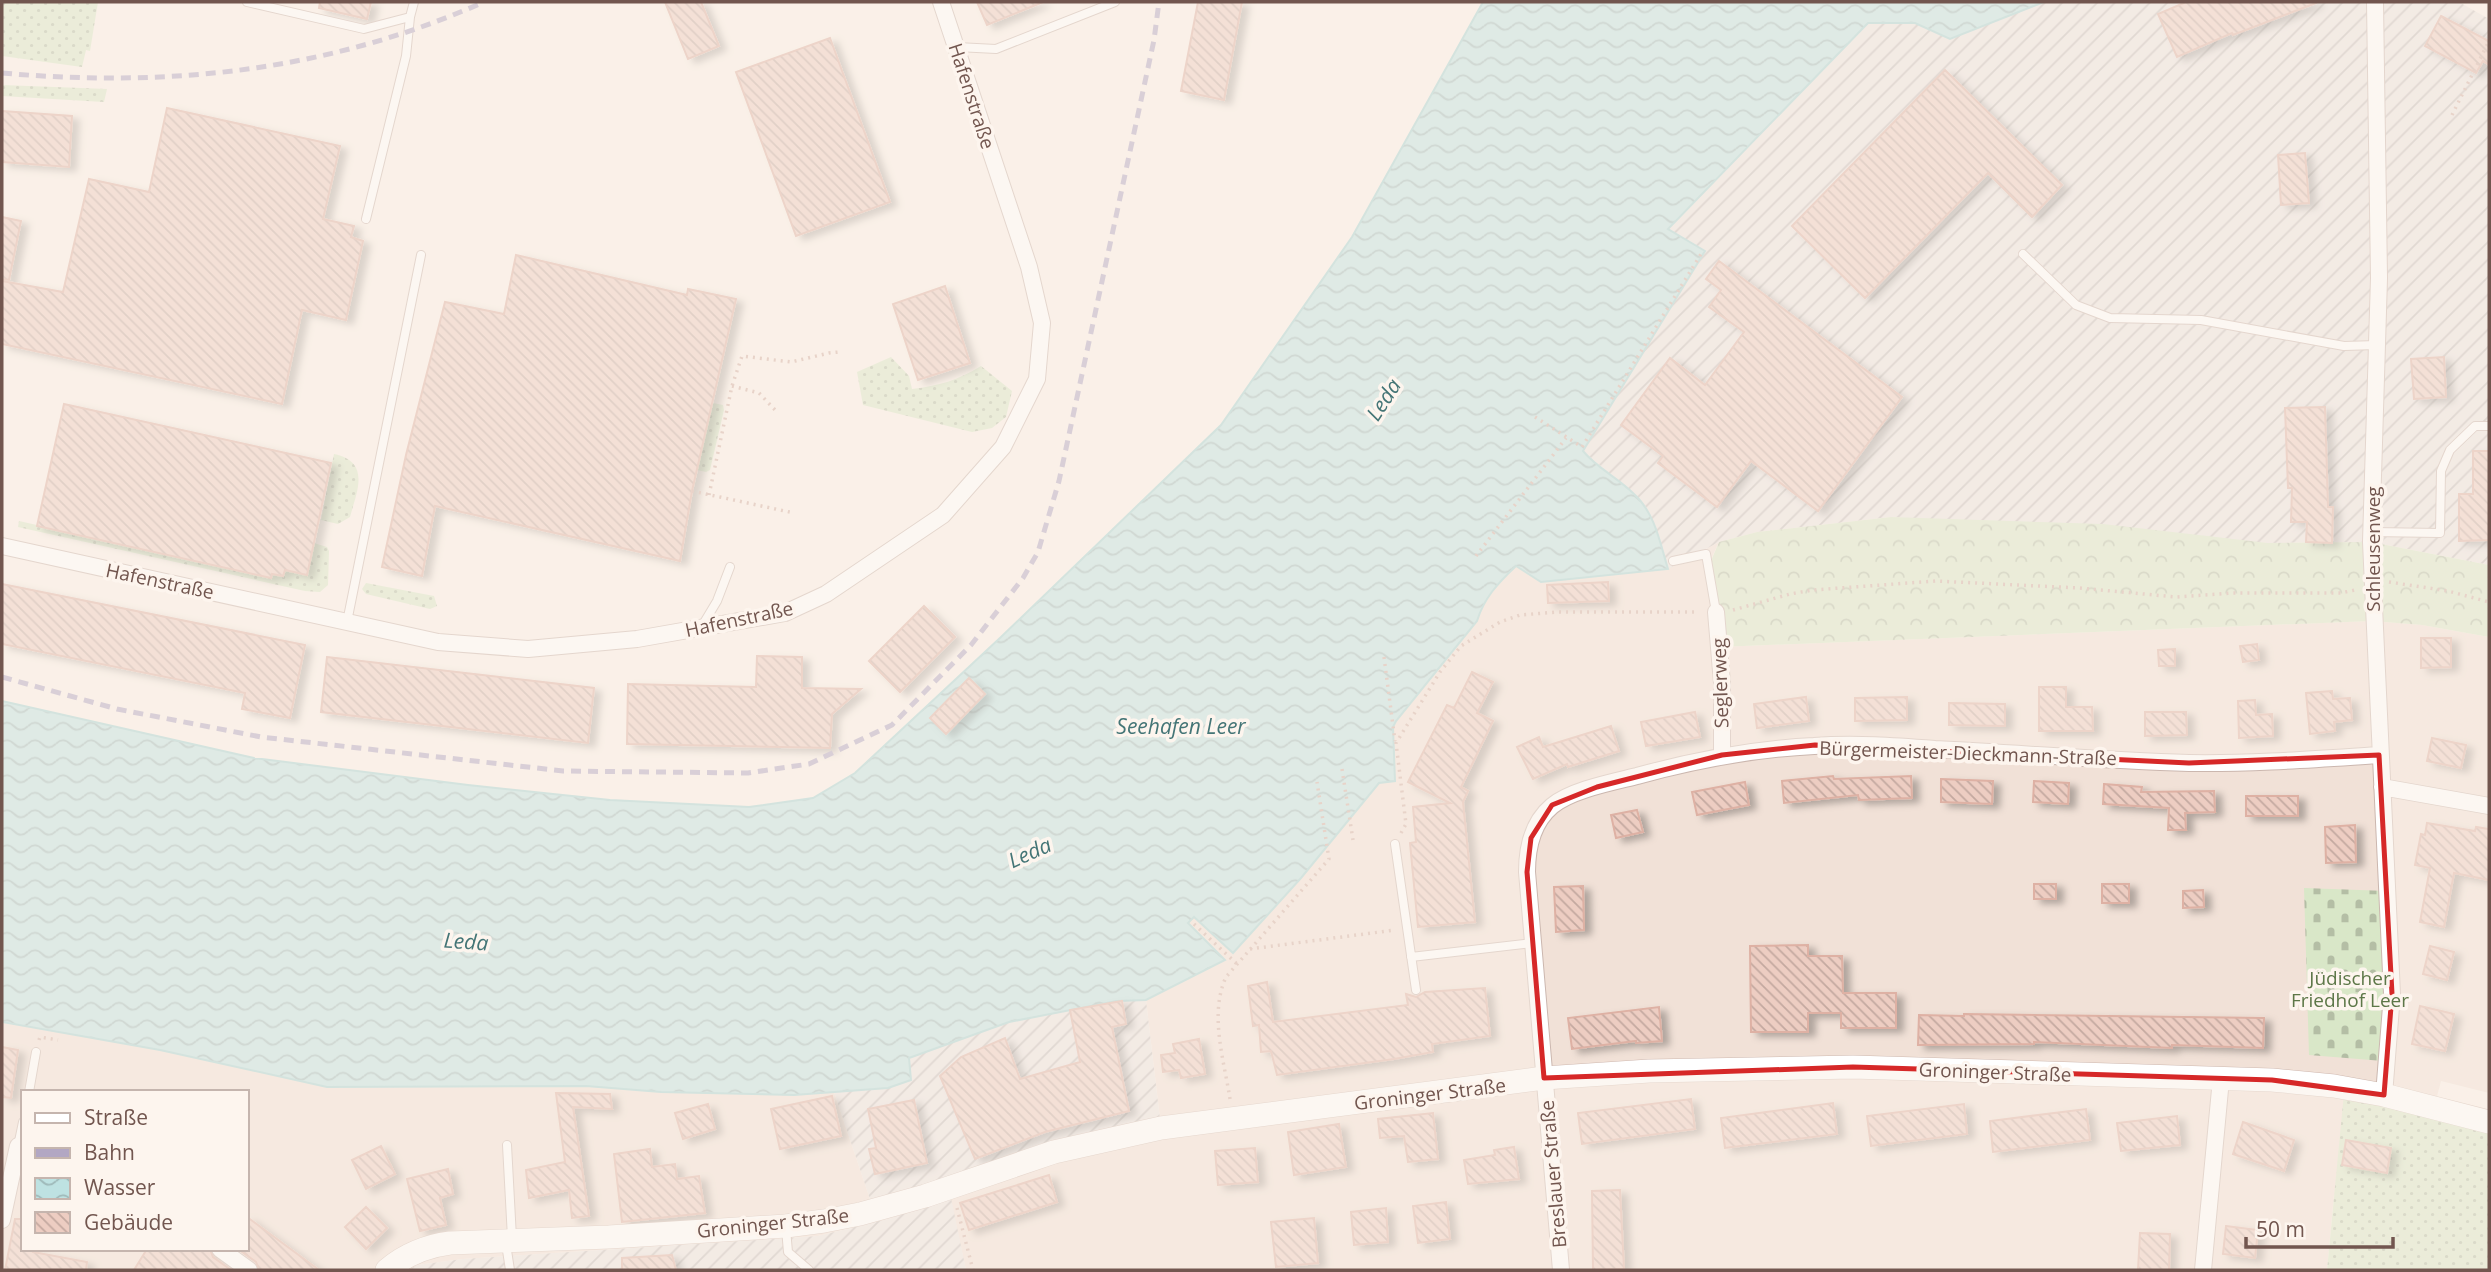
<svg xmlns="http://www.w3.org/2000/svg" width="2491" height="1272" viewBox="0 0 2491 1272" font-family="'Open Sans',sans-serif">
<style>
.residential{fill:#f1e1d7;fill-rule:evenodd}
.industrial{fill:url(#industrial-furrows)}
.grass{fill:url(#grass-dots)}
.forest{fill:url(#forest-crowns)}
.cemetery{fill:url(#cemetery-stones)}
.water{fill:url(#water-waves);stroke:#a6d3d3;stroke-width:2}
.building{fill:url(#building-back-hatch);stroke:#deb1a4;stroke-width:2;filter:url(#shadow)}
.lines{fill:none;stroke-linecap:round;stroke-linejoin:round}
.lane-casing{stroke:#cbb7af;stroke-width:10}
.street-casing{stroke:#cbb7af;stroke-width:18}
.secondary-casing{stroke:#cfb9b0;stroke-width:24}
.path{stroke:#d2b0a5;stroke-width:3.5;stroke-dasharray:2 5;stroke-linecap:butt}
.lane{stroke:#fff;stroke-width:8}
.street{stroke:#fff;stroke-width:16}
.secondary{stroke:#fff;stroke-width:23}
.rail{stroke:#b2a7c3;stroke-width:5;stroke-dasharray:10 7;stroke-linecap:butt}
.marked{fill:none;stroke:#d62828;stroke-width:5;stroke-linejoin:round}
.labels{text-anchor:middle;stroke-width:7;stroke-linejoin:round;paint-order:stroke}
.street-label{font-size:19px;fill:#72564f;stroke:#fdf5ee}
.park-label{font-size:19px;fill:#5d7748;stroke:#fdf5ee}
.water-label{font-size:21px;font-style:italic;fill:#447576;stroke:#fdf5ee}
</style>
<defs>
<pattern id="industrial-furrows" width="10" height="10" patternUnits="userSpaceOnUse" patternTransform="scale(1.75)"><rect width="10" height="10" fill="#ebe4e1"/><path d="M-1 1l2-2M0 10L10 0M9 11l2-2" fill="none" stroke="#c3bcb9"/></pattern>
<pattern id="grass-dots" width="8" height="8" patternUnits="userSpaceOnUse" patternTransform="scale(1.75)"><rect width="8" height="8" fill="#d9e7c8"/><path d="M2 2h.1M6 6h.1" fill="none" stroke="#b4bea5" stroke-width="1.8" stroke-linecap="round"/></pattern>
<pattern id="forest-crowns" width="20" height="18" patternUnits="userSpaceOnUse" patternTransform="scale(1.75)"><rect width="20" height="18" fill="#d9e7c8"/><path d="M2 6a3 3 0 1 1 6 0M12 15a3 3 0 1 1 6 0" fill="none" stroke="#b4bea5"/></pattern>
<pattern id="cemetery-stones" width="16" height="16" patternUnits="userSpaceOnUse" patternTransform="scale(1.75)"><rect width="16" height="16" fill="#d9e7c8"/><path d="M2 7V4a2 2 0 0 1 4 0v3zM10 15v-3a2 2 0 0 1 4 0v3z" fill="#b4bea5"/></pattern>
<pattern id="water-waves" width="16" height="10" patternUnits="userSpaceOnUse" patternTransform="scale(1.75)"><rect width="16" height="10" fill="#bee2e2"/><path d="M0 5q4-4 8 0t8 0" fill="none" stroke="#9fbaba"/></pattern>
<pattern id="building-back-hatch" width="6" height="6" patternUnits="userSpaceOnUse" patternTransform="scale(1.75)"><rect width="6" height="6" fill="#edcdc2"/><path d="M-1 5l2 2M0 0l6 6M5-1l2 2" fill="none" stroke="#c4a9a0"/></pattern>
<filter id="shadow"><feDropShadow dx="7" dy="4" stdDeviation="3.5" flood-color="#0004"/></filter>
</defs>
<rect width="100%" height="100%" fill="#faf0e8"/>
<path class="residential" d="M1719 542 1706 570 1720 647 2372 621 2422 625 2489 637V1093L2441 1081 2408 1206 2334 1195 2327 1270H966L950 1198 887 1219 818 1236 463 1259 417 1265 409 1270H2V1022L160 1050 327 1087 586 1086 661 1092 794 1095 834 1092 874 1211 1161 1127 1146 1000 1224 960 1187 923 1194 917 1233 953 1393 727 1394 719 1477 620 1482 605 1500 581 1516 565 1541 582 1668 569ZM23 1092H247V1249H23Z"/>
<path class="industrial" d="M2044 2H2459L2489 19V565L2371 542 2268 543 1891 517 1757 532 1719 542 1668 569 1655 526 1646 507 1634 494 1583 451 1705 252 1668 230 1868 23H1915L1951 39Z
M1146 1000 1161 1128 874 1211 834 1092 888 1088 910 1080 908 1058 1009 1022 1117 1001Z
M951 1198 966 1270H409L417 1265 463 1259 818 1236 887 1219Z"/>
<path class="grass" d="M2 2H98L90 51 86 50 82 67 2 56Z
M2 85 107 89 104 102 2 96Z
M891 357 909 376 912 389C939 386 958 380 981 366L1012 391 1006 417 992 428 972 432 863 405 857 372Z
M713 403 723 405 724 410 710 470 706 472 697 470Z
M334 454C371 462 357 491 350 517L338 524 321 520Z
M19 521 271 578 272 574 283 576 285 570 307 574 314 543 327 547 329 551 328 585 320 592 305 591 18 527Z
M366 583 434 596 437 606 430 609 366 594 362 589Z
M2344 1093 2489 1130V1270H2327Z"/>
<path class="forest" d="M1891 517 2103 524 2268 543 2371 542 2489 565V637L2422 625 2372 621 1719 647 1707 570 1719 542 1757 532Z"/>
<path class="cemetery" d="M2304 888 2387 891 2383 1061 2309 1055Z"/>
<path class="water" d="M1483 2H2044L1950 39 1915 23H1868L1668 229 1705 251 1583 451C1597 468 1618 478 1634 494 1655 513 1660 543 1668 569L1541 582 1516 566C1498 583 1484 598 1477 621L1396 721 1393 727 1395 781 1379 783 1301 878 1233 953 1194 917 1188 923 1225 960 1146 1000 1117 1001 1009 1022 909 1058 911 1080 888 1088 794 1095 661 1092 586 1086 327 1087 160 1050 2 1022V701L254 758 468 785 610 800 749 807 813 798 855 773 1001 637 1221 425 1352 237Z"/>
<path class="building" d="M320 2H371L367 19 319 8Z
M665 2H701L719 46 688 59Z
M977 2H1043L987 25Z
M1198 2H1242L1224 100 1181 91Z
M2186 2H2316V3L2233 35 2232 33 2177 57 2158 14Z
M2441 16 2489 41V65L2483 61 2476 73 2425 46Z
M830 38 890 202 796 236 736 72Z
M1945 70 2062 185 2032 217 1988 173 1865 298 1792 226Z
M167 108 340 146 323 219 354 226 351 237 363 241 346 320 302 310 282 404 2 344V281L63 292 89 179 149 192Z
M2 111 72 116 69 167 2 162Z
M2305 153 2309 203 2281 205 2278 155Z
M2 217 21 221 9 280 2 279Z
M516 255 687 295 688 289 736 299 692 491 680 561 435 506 422 576 382 567 406 455 445 302 504 314Z
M1719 261 1902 397 1818 511 1751 461 1717 507 1658 463 1663 456 1621 425 1670 358 1705 385 1744 332 1709 307 1721 290 1706 279Z
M945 286 970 363 918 380 893 304Z
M2444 357 2446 397 2414 399 2411 359Z
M64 404 331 463 307 575 285 570 283 576 272 574 271 578 37 526Z
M2325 407 2328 507H2333L2332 543 2306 542 2307 522H2291L2292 488H2288L2285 408Z
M2473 451H2489V540L2459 541V494H2473Z
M1608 582 1609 601 1548 603 1547 585Z
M2 584 305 645 290 718 242 709 245 693 2 644Z
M924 606 955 637 900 692 869 661Z
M2421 638H2451V667L2421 668Z
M2257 644 2259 660 2243 662 2240 646Z
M2175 649V666H2159L2158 650Z
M757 656 802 657V688L861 689 832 714 830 748 627 744 628 684 756 687Z
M327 657 594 688 588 743 321 712Z
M1472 672 1493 682 1477 713 1493 721 1461 787 1468 791 1463 802 1475 922 1418 927 1410 843 1416 842 1413 807 1450 803 1408 782 1447 705 1454 708Z
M969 678 985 694 946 734 930 718Z
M2039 687H2066V707H2092L2093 731H2039Z
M2332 691 2333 699 2350 698 2352 720 2334 722 2335 731 2310 734 2306 693Z
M1806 697 1809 721 1757 728 1754 704Z
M1907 697V720L1855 721V698Z
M2255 700 2256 715 2272 714 2273 736 2239 738 2238 701Z
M1949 703 2005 704V726L1949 725Z
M1695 712 1700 737 1646 746 1641 722Z
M2145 712H2186L2187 735 2145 736Z
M1611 726 1619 751 1568 767 1567 764 1533 779 1517 747 1539 737 1543 747Z
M2432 738 2466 745 2461 768 2427 761Z
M1833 776 1834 779 1911 776 1912 798 1859 800 1858 795 1784 803 1782 781Z
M1941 779 1993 781 1992 804 1941 802Z
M2034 781 2069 783 2068 804 2033 802Z
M1745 782 1749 805 1697 815 1692 792Z
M2104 784 2142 787 2141 792 2214 791 2215 812 2185 813 2186 830H2168L2169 808 2103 804Z
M2246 796H2298V816H2246Z
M1637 810 1643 832 1616 838 1611 815Z
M2427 823 2475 831 2476 827 2489 829V880L2454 873 2444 927 2420 922 2430 868 2415 865 2421 834 2425 835Z
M2355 825 2356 862 2326 863 2325 827Z
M2034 884H2056V899H2034Z
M2102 884H2129V903H2102Z
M1583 886 1584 930 1556 932 1554 887Z
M2203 890 2204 907 2183 908V891Z
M1808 945V956H1842L1843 993H1896V1028H1841V1013H1808V1032H1751L1750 946Z
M2430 946 2454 952 2447 980 2423 974Z
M1267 982 1273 1022 1408 1005 1406 994 1416 997 1425 992 1485 988 1490 1036 1432 1044 1433 1052 1394 1059 1277 1075 1271 1051 1261 1052 1259 1025 1253 1026 1248 986Z
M1122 1001 1126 1024 1112 1027 1129 1111 1045 1132 975 1159 940 1076 961 1057 1005 1038 1020 1079 1080 1062 1070 1010Z
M2420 1006 2454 1014 2445 1051 2412 1044Z
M1659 1007 1662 1041 1636 1043V1041L1572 1049 1568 1018Z
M1964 1014 2264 1018 2263 1048 2172 1045V1048L2034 1042V1044L1918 1045 1919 1015 1964 1016Z
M1199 1039 1205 1074 1181 1078 1179 1070 1163 1072 1161 1055 1175 1053 1173 1044Z
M2 1047 18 1050 11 1098 2 1097Z
M556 1093 610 1094 612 1109 573 1107 589 1216 572 1218 569 1190 529 1198 526 1170 565 1162Z
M832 1096 841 1136 780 1149 771 1109Z
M1691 1099 1695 1129 1582 1144 1578 1113Z
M914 1100 927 1163 875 1174 869 1149 876 1148 868 1109Z
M1833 1103 1837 1134 1725 1148 1721 1118Z
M708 1104 715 1129 683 1139 675 1113Z
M1964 1104 1967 1134 1871 1146 1867 1116Z
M2086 1109 2090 1140 1993 1152 1990 1121Z
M1433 1113 1438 1159 1408 1162 1404 1136 1380 1138 1378 1119Z
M2177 1116 2180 1145 2121 1151 2117 1123Z
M2243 1122 2294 1140 2284 1171 2233 1154Z
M1339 1124 1346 1167 1294 1175 1288 1132Z
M2346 1140 2391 1148 2387 1173 2342 1165Z
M381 1146 395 1174 366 1189 352 1160Z
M1514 1147 1519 1179 1468 1184 1464 1160 1495 1155 1494 1150Z
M1255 1148 1258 1182 1218 1185 1215 1151Z
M650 1149 652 1167 675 1164 677 1179 699 1176 705 1213 622 1222 614 1154Z
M448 1169 453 1194 440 1198 446 1225 420 1231 407 1179Z
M1049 1175 1057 1202 969 1230 960 1203Z
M1620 1190 1624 1269 1593 1270 1592 1191Z
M1446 1202 1450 1239 1418 1243 1413 1206Z
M366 1207 387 1228 366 1249 345 1227Z
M1386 1208 1388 1242 1354 1245 1351 1212Z
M247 1217 281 1242 319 1270H259L256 1262 238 1249H247Z
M1314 1218 1318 1263 1276 1267 1271 1222Z
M15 1219H23V1249H34L33 1252 87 1262 86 1270H5Z
M2226 1226 2258 1230 2255 1258 2223 1254Z
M2140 1233 2170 1234 2169 1270H2138Z
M147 1249H210L213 1257 231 1270H134Z
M672 1255 676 1270H622V1258Z"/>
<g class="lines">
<g class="lane-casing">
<path id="lane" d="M247 2 364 29 410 17 414 2
M957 47 996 49 1115 2
M366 219 406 56 410 17
M2023 254 2076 305 2110 318 2201 320 2344 346 2377 345
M2371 532 2440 533 2441 471 2450 450 2475 426H2489
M1673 561 1706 554 1716 612
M347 622 421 255
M702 626 717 601 730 567
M1395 844 1416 990
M1411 957 1532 943
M29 1092 36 1052
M507 1145 512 1238
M18 1146 23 1122
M786 1229 788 1252 809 1270
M506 1244 510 1270"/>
</g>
<g class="street-casing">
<path id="street" d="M2375 2 2379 278 2371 542 2392 994 2384 1095
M2 546 438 642 528 649 637 639 785 613 826 594 943 515 1003 447 1037 379 1042 323 1029 267 941 2
M1716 612 1722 683V755
M2382 787 2489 806
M2 1220 18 1146
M220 1249 249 1270
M1561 1270 1527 872C1527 848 1533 822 1552 806 1571 790 1613 782 1637 776 1695 760 1753 749 1814 746 1854 743 1895 746 1935 749 2020 753 2104 761 2189 763 2252 764 2316 759 2379 755
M2203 1270 2221 1079"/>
</g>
<g class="secondary-casing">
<path id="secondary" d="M387 1270C405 1255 426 1246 450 1243L609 1237 786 1226 824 1221 860 1214 925 1196 1054 1152 1161 1128 1544 1078 1649 1071 1853 1067 2272 1080 2334 1086 2384 1095 2489 1122"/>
</g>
<path class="path" d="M2452 115 2489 41
M732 386 759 393 777 412
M1535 417 1582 447 1701 254
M692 491 794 513
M709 495 732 386 742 356 791 362 829 353 839 352
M1476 556 1566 438
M2389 582 2448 591 2489 602
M1733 610 1790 594 1813 590 1936 581 2079 588 2176 597 2233 593H2341L2355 590
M1384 657 1395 741
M1342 769 1353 840
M1401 833 1406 824 1396 743 1440 672 1461 646 1500 622 1520 615 1558 612H1698
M1194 924 1237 964
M1250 949 1395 930
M39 1040 40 1037 58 1040
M1230 1099C1224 1060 1209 1014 1226 977L1329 859 1317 782
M957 1208 973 1270"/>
<use href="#lane" class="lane"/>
<use href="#street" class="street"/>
<use href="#secondary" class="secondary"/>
<path class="rail" d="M2 73C171 88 328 71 484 2
M2 677 117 709 261 737 563 771 748 773 809 764 892 725 971 645 1023 578 1038 552 1059 481 1154 40 1159 2"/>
</g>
<path d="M0 0H2491V1272H0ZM1815 745 2189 763 2379 755 2392 994 2384 1095 2272 1080 1853 1067 1544 1078 1527 872 1531 838 1552 805 1597 787 1722 755Z" fill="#faf0e8" fill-opacity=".55" fill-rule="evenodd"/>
<path class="marked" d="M1815 745 2189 763 2379 755 2392 994 2384 1095 2272 1080 1853 1067 1544 1078 1527 872 1531 838 1552 805 1597 787 1722 755Z"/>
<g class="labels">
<g class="street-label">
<text transform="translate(972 96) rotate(72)" y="7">Hafenstraße</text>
<text transform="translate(2373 549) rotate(-90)" y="7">Schleusenweg</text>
<text transform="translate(160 581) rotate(12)" y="7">Hafenstraße</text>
<text transform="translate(739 619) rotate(-12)" y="7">Hafenstraße</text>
<text transform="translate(1720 683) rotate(-92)" y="7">Seglerweg</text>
<text transform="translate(1968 753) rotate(2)" y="7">Bürgermeister-Dieckmann-Straße</text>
<text transform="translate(1995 1072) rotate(2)" y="7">Groninger Straße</text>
<text transform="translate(1430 1094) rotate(-7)" y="7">Groninger Straße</text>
<text transform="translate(1553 1174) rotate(-95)" y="7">Breslauer Straße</text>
<text transform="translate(773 1223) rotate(-6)" y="7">Groninger Straße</text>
</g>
<g class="park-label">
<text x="2350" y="985">Jüdischer<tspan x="2350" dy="22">Friedhof Leer</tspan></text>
</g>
<g class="water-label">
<text transform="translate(1384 400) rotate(-57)" y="7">Leda</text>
<text x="1181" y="734">Seehafen Leer</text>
<text transform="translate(1030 853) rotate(-24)" y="7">Leda</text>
<text transform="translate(466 942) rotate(4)" y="7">Leda</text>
</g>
</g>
<rect width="2491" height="1272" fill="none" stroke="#72564f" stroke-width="7"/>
<rect x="21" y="1090" width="228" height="161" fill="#fdf5ee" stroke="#c5b5ae" stroke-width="2"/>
<rect x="35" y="1113" width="35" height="10" fill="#ffffff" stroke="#c5b5ae" stroke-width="2"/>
<text x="84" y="1125" font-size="21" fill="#72564f">Straße</text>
<rect x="35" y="1148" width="35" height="10" fill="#b2a7c3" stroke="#c5b5ae" stroke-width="2"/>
<text x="84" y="1160" font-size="21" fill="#72564f">Bahn</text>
<rect x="35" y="1178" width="35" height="21" fill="url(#water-waves)" stroke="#c5b5ae" stroke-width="2"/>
<text x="84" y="1195" font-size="21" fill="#72564f">Wasser</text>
<rect x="35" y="1212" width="35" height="21" fill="url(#building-back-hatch)" stroke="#c5b5ae" stroke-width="2"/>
<text x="84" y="1230" font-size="21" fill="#72564f">Gebäude</text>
<path d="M2246 1237v10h147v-10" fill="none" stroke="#72564f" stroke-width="3.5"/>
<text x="2256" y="1237" font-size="21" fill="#72564f" stroke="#fdf5ee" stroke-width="5" paint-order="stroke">50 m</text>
</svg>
